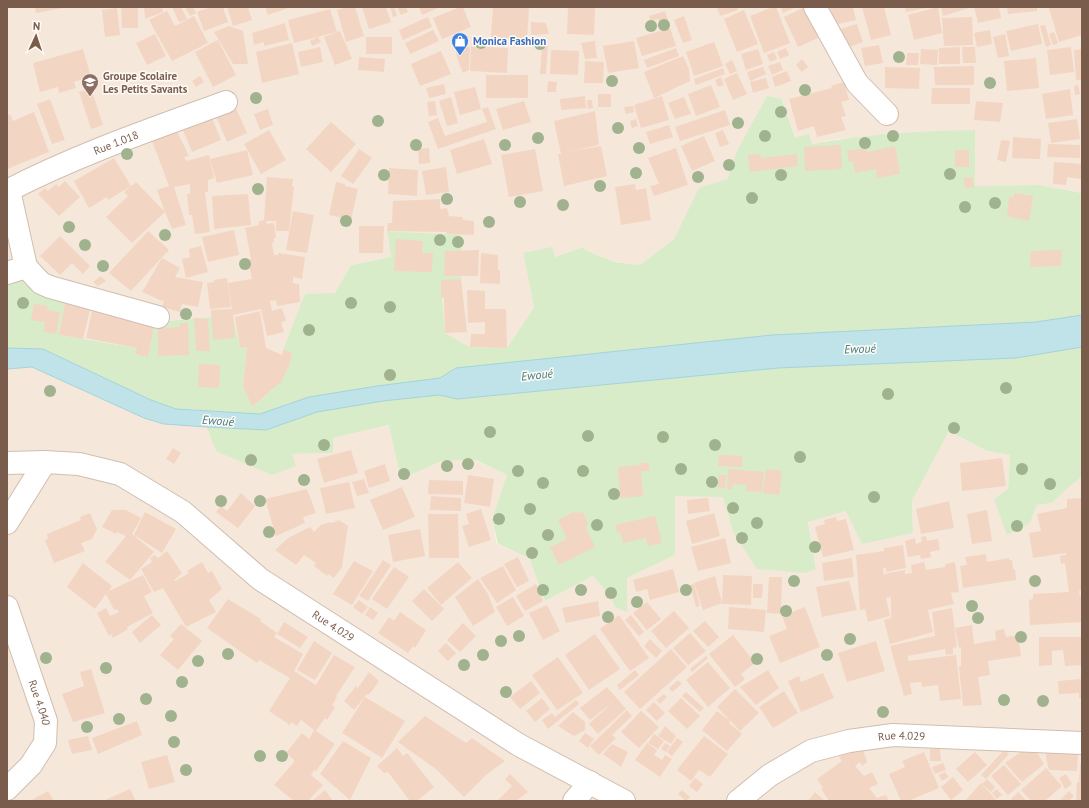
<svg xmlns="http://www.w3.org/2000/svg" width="1089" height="808" viewBox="0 0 1089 808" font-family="'PT Sans',sans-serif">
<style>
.residential{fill:#f5e8da}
.green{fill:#d8ecc9}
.water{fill:#bfe3e8;stroke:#a5d3da}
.building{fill:#f3d5c3}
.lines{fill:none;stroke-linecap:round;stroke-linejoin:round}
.minor-casing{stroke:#d1beb0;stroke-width:24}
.minor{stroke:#fff;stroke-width:22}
.tree{fill:#a0b28e}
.labels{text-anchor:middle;stroke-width:3;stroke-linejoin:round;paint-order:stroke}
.shop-label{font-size:11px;font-weight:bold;fill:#366cbe;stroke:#fffaf3;text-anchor:start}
.education-label{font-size:11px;font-weight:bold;fill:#785e54;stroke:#fffaf3;text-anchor:start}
.street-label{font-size:11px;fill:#7a5c4d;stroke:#fffaf3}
.water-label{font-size:12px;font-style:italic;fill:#437c86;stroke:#fffaf3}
</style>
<rect width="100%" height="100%" fill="#fdf6ec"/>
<path class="residential" d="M7 7H1082V193L1039 185 975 186V130L838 139 812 144 795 138 782 99 737 151 727 179 699 189 674 239 640 265 614 262 585 250 583 247 555 257 523 253 534 307 507 348 470 347 445 333 441 280 461 279V235L387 231 391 257 351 265 335 294 283 349 292 352 290 364 281 382 252 407 243 386 247 348H240L233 315 155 322 148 357 135 354 136 348 59 335 7 280Z
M32 367 144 418 164 424 207 427 216 451 292 454 332 453 333 438 390 425 401 479 442 461 475 460 507 475 492 519 497 544 529 558 545 601 593 576 611 597 615 607 627 611V578L675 555V496H723L733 532 816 569 808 521 846 511 913 533 912 501 949 431 987 451 1010 455 1008 489 1030 523 1037 505 1052 503 1070 486 1082 477V801H7V369Z"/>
<path class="green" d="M767 96 782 99 795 138 809 134 812 144C866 134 920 131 975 130V186L1039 185 1082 193V477L1070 486 1052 503 1037 505 1030 523 1007 535 994 499 1008 489 1010 455 987 451 949 431 912 501 913 533 862 544 846 511 808 522 816 569 805 573 757 569 733 532 723 497 675 496V555L627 578V612L615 607 611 597 593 576 545 601 529 558 498 544 492 519 507 475 476 460 442 461 401 479 389 425 333 438V453L292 454 296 466 272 475 216 451 200 410 176 409 151 400 43 349 7 348V280L33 267 65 302 59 335 137 348 136 354 148 356 155 322 233 315 240 348 247 347 243 386 252 407C273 389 287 381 292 352L283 350 305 294 335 293 351 265 391 257 387 231 461 235V279L441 281 445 333 470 347 507 348 534 307 523 253 552 247 555 257 583 247 585 250 614 262 640 265 674 239 699 188 727 179 737 151Z"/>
<path class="water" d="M1082 315V347L1016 358 778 368 457 399 439 395 383 401 317 412 266 430 207 427 164 424 144 418 32 367 7 369V348L43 349 151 400 176 409 260 414 309 397 377 386 440 378 456 368 772 335 1036 322Z"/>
<path class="building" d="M35 7H63V8L36 13Z
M121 7H138V28H122Z
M144 7H162L163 12 145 19Z
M172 7H181L187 19 179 22Z
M185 7H193L196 13 190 16Z
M211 7H223L228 22 204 31 197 12Z
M227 7H248L252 20 233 26Z
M265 7H291L268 15Z
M347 7H355L364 36 346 42 337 10Z
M362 7H386L391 22 369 29Z
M390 7H394L397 16 393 17Z
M397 7H406L408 12 401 15Z
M419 7H440L422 15Z
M460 7H463L471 27 442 39 433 18Z
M493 7H529L527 40 491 37Z
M568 7 595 8 594 35 567 34Z
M717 7H737L738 10 720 16Z
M773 7H776L790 43 764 53 750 16Z
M781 7H796L783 13Z
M805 7 825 35 798 47 784 17Z
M830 7H853L856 20 834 25Z
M862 7H884L891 35 871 40Z
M905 7H926V8L906 12Z
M938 7 942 33 914 40 908 15Z
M941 7H969V8L943 16Z
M974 7H999L1001 18 978 23Z
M1007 7H1037V11L1008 14Z
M1053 7H1082V35L1059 42 1049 8Z
M117 8 120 35 105 37 102 10Z
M330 9 337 32 294 43 288 20Z
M744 10 758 44 737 52 724 19Z
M167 11 175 26 194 16 208 43 172 61 149 20Z
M665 11 668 20 659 22 658 19 651 21 649 16Z
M684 16 692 40 683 43 674 20Z
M428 17 432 27 403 40 399 30Z
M972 17 973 45 944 46 942 18Z
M531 22 546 23 549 34 531 35Z
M285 23 289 40 264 46V42L254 45 252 33Z
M857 24 863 42 846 48 840 29Z
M1038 24 1042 44 1011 51 1006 31Z
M1045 25 1051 45 1046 47 1040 26Z
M229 26 243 31 248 64H233L214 32Z
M670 28 676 46 642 56 636 38Z
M433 30 439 41 410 54 405 43Z
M990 30 992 44 977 47 974 33Z
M340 31 352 59 335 65 324 37Z
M1054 32 1058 43 1053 45 1049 34Z
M155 34 166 56 147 65 136 43Z
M1005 34 1009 56 998 58 993 37Z
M318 37 321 42 312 46 310 41Z
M366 37H392V54H366Z
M218 40 236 75 213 87 195 52Z
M595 41 597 58 585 59 581 43Z
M634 41 639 68 608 73 603 46Z
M714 42 723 66 694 76 686 52Z
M292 43 299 74 262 83 256 52Z
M879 45 883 63 865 66 861 48Z
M471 46 508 48 507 73 470 71Z
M542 46H548L546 74H540Z
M320 47 323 62 301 67 298 52Z
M470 47 469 70 463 73 457 58 456 48Z
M960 47V64H939V48Z
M962 47H975L976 63H963Z
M1071 47 1074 72 1050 75 1047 50Z
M676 48 679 56 647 68 644 60Z
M786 48 789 55 780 59 777 52Z
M83 49 91 77 74 82 76 88 59 93 58 87 40 92 33 63Z
M758 49 763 64 746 70 741 54Z
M921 49 938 50 937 65 920 64Z
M1082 49V80H1076L1074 50Z
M551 50 579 51 578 75 550 74Z
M441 51 451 74 420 86 411 64Z
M774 52 777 59 770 62 767 55Z
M907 53H919L918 65H906Z
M683 56 689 69 690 81 654 98 644 72Z
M359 57 385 59 384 72 358 70Z
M1036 58 1039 88 1007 91 1004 61Z
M802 59 808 67 802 72 796 65Z
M732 60 737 71 730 74 725 64Z
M585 61 604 62 603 83H584Z
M780 62 783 70 772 75 768 66Z
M974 66V85H935L934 67Z
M763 67 766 74 750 81 747 72Z
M885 67 920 68 919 89 885 88Z
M723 68 725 74 696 85 694 79Z
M787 71 791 81 775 87 772 77Z
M737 73 747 94 733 100 724 79Z
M486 75H528V98H486Z
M200 76 204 82 196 87 192 81Z
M721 77 724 85 718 87 715 80Z
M766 78 769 88 753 93 750 82Z
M548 81 557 82 556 92H547Z
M844 82 849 100 841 102 846 116 841 117 846 130 817 137 814 126 798 131 789 99 832 88 831 86Z
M444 84 446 94 429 98 426 88Z
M711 85 720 107 696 116 688 94Z
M1078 85 1080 94 1075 95 1074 86Z
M475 87 481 109 460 115 454 92Z
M91 88 103 125 91 129 79 92Z
M932 88H970V104H931Z
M1070 89 1073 115 1046 119 1042 94Z
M598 94H611V107H598Z
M585 96 586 108 561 110 560 99Z
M662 96 669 120 641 128 634 105Z
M451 97 458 123 447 126 439 101Z
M684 97 691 114 675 119 668 103Z
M50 99 65 140 52 144 37 104Z
M587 100H592L593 108 588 109Z
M435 101 437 115 429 116 427 102Z
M524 101 531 122 503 130 496 109Z
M976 101 1003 103 1000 122 974 120Z
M235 106 247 133 227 142 215 114Z
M633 106 634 112 626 114 624 107Z
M488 107 496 129 438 149 428 122 438 118 445 136 487 122 482 109Z
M268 109 273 125 260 130 254 114Z
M725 110 730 125 680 141 675 127Z
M595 111 599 145 567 152 601 146 607 176 564 186 558 154H561L554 121Z
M34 112 49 152 7 169V116L10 114 13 121Z
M210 113 221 140 192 152 181 125Z
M636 119 638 126 632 128 630 121Z
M1077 119 1080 139 1051 143 1048 123Z
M331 122 356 144 331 172 306 149Z
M174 125 189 156 184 157 186 161 209 155 214 178 208 180V192H205L210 232 195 234 192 215H189L187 194H190V184L174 187 186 225 172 229 165 212 132 243 106 217 128 196 124 192 136 182 165 212 157 190 169 186 152 141 166 135Z
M669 125 673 137 650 144 646 132Z
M269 130 286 160 261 174 244 144Z
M723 130 729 144 720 147 715 133Z
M704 136 715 161 692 171 681 146Z
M1013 137 1041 139 1040 159 1012 158Z
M484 139 492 164 457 174 450 150Z
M1001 140 1010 141 1006 162 997 160Z
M1048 144 1080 145V158L1047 157Z
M841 145 842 169 805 171 804 147Z
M895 146 900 174 877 178 876 169 855 173 853 161 849 162 847 151 866 148 867 152Z
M429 148 430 163 419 164 418 149Z
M676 148 688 185 654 196 650 186 659 184 648 158Z
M359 149 372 158 353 184 341 176Z
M535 149 543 191 509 197 501 155Z
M247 150 253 175 217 183 210 159Z
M955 150H969V167H955Z
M760 154 761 158 797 154 798 166 750 172 748 155Z
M114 158 131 186 108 200 107 197 89 208 74 181Z
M1054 162 1082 164 1081 179 1067 177 1066 185 1053 184Z
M446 167 449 192 426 195 422 171Z
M389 168 418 170 417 196 388 194Z
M267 177 293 179 292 186 294 187 289 231H276V221H266L267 224 274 223 276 238H274V242L272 243 274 255H278V253L305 257 302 279 293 277V283L299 284 300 302 277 306 276 300 270 301 272 311 282 308 286 321 281 322 284 332 267 336 261 309 233 315 235 338 213 340 211 310 232 309 228 283 252 279 248 260 251 259 245 228 259 225V221L264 220Z
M972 177 974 187 965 188 964 178Z
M65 181 80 197 59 216 38 194 45 188 48 191 56 184 59 187Z
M336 182 345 184V186L358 189 351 220 329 215Z
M635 184 636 190 646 188 651 220 621 225 615 187Z
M1015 193 1033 196 1029 221 1007 216 1009 197H1013Z
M248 194 251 225 214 229 212 196Z
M440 199V209L447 208 449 216 463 217V220L474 221V235L446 234 447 232 387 231 388 223H392L393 201Z
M293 211 314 215 307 253 286 250Z
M359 226H384L383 253H359Z
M234 230 239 255 208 262 202 237Z
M148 231 169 250 131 291 109 273Z
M60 236 90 266 83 274 72 263 60 275 40 256Z
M396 239 423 241 422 253H433L432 272 394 271Z
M201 246 208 272 186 278 182 259 190 257 189 249Z
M479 250 478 276H444L445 251Z
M1062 250 1061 266 1030 267 1031 251Z
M481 253 498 255V270H500V284L480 283Z
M162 258 180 268 175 277 203 282 198 307 182 304 180 312 162 307 164 300 162 301 142 292Z
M101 276 106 281 98 286 93 282Z
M227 278 231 307 210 309 207 283 214 282V280Z
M461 279 467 332 445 333 444 297 441 298V280Z
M467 290 485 291V309H506L507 348 470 347 471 334H485V322L468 323Z
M65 302 91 305 83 339 59 335Z
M34 304 48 306 47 310 60 312 56 334 44 332 45 322 31 320Z
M93 307 155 322 148 357 135 354 137 348 86 338Z
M260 311 266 348 282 355 283 350 292 352 290 364 281 382 252 407 243 386 247 347 240 348 235 317Z
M194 318 208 319 210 351H196Z
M180 323H188L189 355 158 356V328L180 327Z
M199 364 220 365 219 388 198 387Z
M173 448 181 453 174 464 166 459Z
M351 450 358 473 324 483 317 459Z
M719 455 742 456V467L718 466Z
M1002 458 1006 486 962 491 960 463Z
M641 463H649V471H641L643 496 620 498 618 467 641 465Z
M385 464 390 481 369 488 364 471Z
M728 469 764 472 762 492 746 491 747 485 733 484 732 490 727 489Z
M766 469 782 471 779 495 763 493Z
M468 475 494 479 490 507 464 503Z
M719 475H726L725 488H718Z
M364 479 369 493 357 496 352 482Z
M429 480 463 481V495L428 494Z
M349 482 355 508 326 514 320 488Z
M402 487 415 517 383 530 370 500Z
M307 489 316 513 303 517 305 523 276 536 265 499Z
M241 493 255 506 238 528 216 512 221 506 227 511Z
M431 496 461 498V511L430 510Z
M708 498 710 511 688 514 687 500Z
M1082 498V590L1079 591 1080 596H1082V622L1030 625 1029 600 1033 599V594L1069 592 1065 563 1061 564 1060 556 1066 555V553L1033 558 1029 533 1041 531 1037 514 1067 508V499Z
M949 501 954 528 921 534 916 509Z
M481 509 491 540 469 547 462 526 469 524 466 514Z
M112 510H126L141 518 132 534 154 552 130 580 105 562 126 536 117 532 116 534 102 527Z
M987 510 992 541 972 544 967 514Z
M575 511V513L583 512 588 524 586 528 595 547 559 565 550 547 567 539 558 520Z
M145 512 176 529 162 553 134 535Z
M90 513 97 529 92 539 81 543 85 551 54 563 45 540 48 539 47 534 81 520 80 517Z
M714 513 720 536 692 544 686 521Z
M428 514H458L459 558H429Z
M655 516 662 543 648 546 646 538 623 543 620 532H617L615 525Z
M836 517 837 521 846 519 854 550 823 557 815 527 825 524 824 520Z
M339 520 348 526 342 567 334 578 328 574 327 576 314 566 316 563 304 555 296 565 275 550 288 538 310 527 314 532 321 525 330 522 332 523Z
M420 529 425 556 393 562 388 535Z
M926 536 927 541 938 539 940 550 930 552 931 557 921 559 920 555 908 557 905 541 915 538 916 544 922 542 921 537Z
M725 538 731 563 698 571 691 547Z
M903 545 906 568 886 572V568H883L884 575 888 573 905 570V574L912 573 911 565 924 562 926 570 945 567V564L955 562 959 592 951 593 954 604 928 610 933 632 890 644 884 620 891 618V597L886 598 890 616 868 622 865 609 860 610 856 555 884 551V548Z
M167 551 182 573 174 580 175 581 189 573 187 571 202 562 208 573 212 571 222 589 209 600 216 612 186 627 163 588 154 592 141 569 152 562 150 558 155 555 158 558Z
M986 554 987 562 1009 558V560H1012L1013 569H1015L1016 580 963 588 960 566 967 565 965 557Z
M518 557 529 581 517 587 504 564Z
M852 558 854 577 824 581 822 563Z
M383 560 391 565 368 601 359 596Z
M354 561 373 571 352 605 333 594Z
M458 562 472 578 441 605 427 588Z
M83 563 112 586 109 591 143 575 152 592 144 596 153 613 127 627 128 629 113 638 111 634 109 636 97 613 106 608 110 616 119 612 117 609 114 610 106 594 95 609 67 587Z
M503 566 516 590 497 603 480 578Z
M394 567 409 577 387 609 372 599Z
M673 569 679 592 650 600 647 589 636 592 633 580Z
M723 575 752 576 751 605 722 604Z
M715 576 722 603 703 610 694 583Z
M769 577H782L781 614 767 613Z
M478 579 488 594 495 612 473 626 455 597Z
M849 581 857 610 822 617 816 587Z
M536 584 543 601 525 611 516 596Z
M694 584 700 606 696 607 690 585Z
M753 584H763L762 598H753Z
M424 589 444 609 432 621 412 601Z
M513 597 524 616 507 626 496 607Z
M228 599 261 619 260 621 277 633 274 637 303 654 294 671 316 685 334 655 355 667 336 696 337 697 332 705 335 707 327 720 325 718 316 731 335 744 316 771 314 770 311 775 323 785 308 801H294L274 785 294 762V760L286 753 302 733 309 739 314 730 301 720 297 726 291 722 290 725 269 711 290 678 259 660 257 663 207 628Z
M359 600 368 607 362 614 353 607Z
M598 601 600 616 566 623 562 608Z
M647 602 661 619 647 630 633 613Z
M547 605 560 631 543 640 529 613Z
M370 607 378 613 373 620 365 615Z
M729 607 766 610 764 632 728 629Z
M805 607 820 647 780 663 769 636 787 629 782 616Z
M952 608 957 647 953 648V654L946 655 945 649 908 656V661L956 655 961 699 940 701 938 685 922 687 921 682 910 683 912 694 904 696 890 646 935 636 932 612Z
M674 611 689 628 666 648 651 631Z
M400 612 426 630 415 648 413 646 408 653 378 633 389 617 394 621Z
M152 615 161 625 140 643 132 632Z
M619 615 649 658 630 671 600 629Z
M631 615 644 632 639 636 625 620Z
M705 621 719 637 708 647 693 631Z
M284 622 308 637 300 648 277 634Z
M463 623 476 636 460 652 447 640Z
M181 624 202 641 178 670 160 655 174 639 170 636Z
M972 625 974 644 996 640 995 631 1004 629 1006 637 1018 635 1021 656 988 661 990 675 978 677 982 705 963 706 959 667 961 666V647L959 648 955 628Z
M690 633 706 651 688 665 673 648Z
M595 634 620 669 589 690 565 655Z
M733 635 755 663 741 674 745 679 735 687 709 654Z
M1039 637H1082V665L1065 666 1063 650 1052 651V665L1039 666Z
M650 639 662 651 656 658 644 646Z
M314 641 332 653 315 680 297 670Z
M876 641 885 671 847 682 838 653Z
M446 643 456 653 448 661 438 651Z
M671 649 687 667 640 709 624 692Z
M706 656 708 658 692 672 690 669Z
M558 657 583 693 557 710 532 675Z
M708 662 730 688 708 707 686 680Z
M91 669 105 713 73 722 62 694 84 686 80 672Z
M635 670 639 675 620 690 617 685Z
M768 670 779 688 756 705 740 687Z
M369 672 379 681 372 691 368 695 367 694 354 710 344 701 356 686 358 688Z
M823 673 834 698 801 712 788 681 799 676 801 682Z
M1082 679V698H1079V693L1059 694 1058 681Z
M678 680 682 684 672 692 669 688Z
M531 681 540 693 520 709 510 697Z
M607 687 626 709 598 734 589 724 612 703 590 720 580 708Z
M735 689 759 713 740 731 717 707Z
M784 691 798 713 773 728 759 707Z
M686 692 704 708 700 712 682 696Z
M664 694 667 697 660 704 656 700Z
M365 697 405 721 382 758 342 733Z
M542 698 550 709 535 722 526 711Z
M681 698 700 716 687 729 668 711Z
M576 700 579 704 548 729 542 720 552 713 555 717Z
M654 702 665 713 657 721 646 710Z
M627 710 632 716 612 735 616 738 599 755 590 746Z
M641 711 659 727 639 748 621 732Z
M717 711 730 721 729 723 742 734 727 751 702 730Z
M573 712 585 722V730L574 736 558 726Z
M425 716 466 743 472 738 505 761 486 775 464 797 437 770 398 742Z
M137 721 142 735 98 754 92 738Z
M665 726 676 736 671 744 658 736Z
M585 733 594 739 588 748 579 741Z
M654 734 664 741 658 749 648 743Z
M88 736 92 750 72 754 68 740Z
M704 736 728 754 710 777 699 770 691 781 677 770Z
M677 738 683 742 672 756 667 752Z
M343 741 371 758 350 800 320 774Z
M849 742 862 746 867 762 862 766 860 762 855 766 864 776 872 772 878 784 869 788 877 798 886 795 889 801H829L821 789 823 788 817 779 842 761 839 757Z
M647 743 657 750 654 755 662 760 665 755 672 759 660 777 635 760Z
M665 743 670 746 666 752 661 749Z
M612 744 628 752 621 767 603 754Z
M1032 744 1044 764 1022 782 1005 763Z
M1047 746 1078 748 1077 771 1049 770 1046 757Z
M397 748 403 756 407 753 434 787 417 801H410L388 772 384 773 377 766Z
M930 749H940L941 761H930Z
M1004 750 1009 754 986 779 981 775Z
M924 752 939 788 908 801H901L889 774 905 767 902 761Z
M975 752 987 765 968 782 956 769Z
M167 755 175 782 149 789 141 762Z
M943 763 946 770 935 774 932 767Z
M1080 764H1082V782L1079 781Z
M1004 765 1021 784 1008 795 991 776Z
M1046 768 1062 786 1045 801H1031L1021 790Z
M945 772 949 777 942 781 939 775Z
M510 774 528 792 516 801H497L512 786 505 779Z
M1066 774 1072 784 1065 789 1059 778Z
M953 777 963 790 951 800 941 787Z
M695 778 703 784 697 792 689 786Z
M987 779 995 787 991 792 982 784Z
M1077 782H1082V800H1076Z
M981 783 997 801H965Z
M130 789 136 801H103Z
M997 789 1002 795 997 799 992 793Z
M325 790 333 801H312Z
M682 790 690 797 686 801 678 794Z
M48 791 54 801H30Z
M1069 791 1074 796 1069 801H1061L1060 800Z
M815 792 825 801H808Z
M1018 792 1027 801H1013L1011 799Z"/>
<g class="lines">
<g class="minor-casing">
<g id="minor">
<path d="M815 7 857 83 887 114"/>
<path d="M7 189 9 190 26 267 7 273"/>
<path id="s1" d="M9 190C79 154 152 129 226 102"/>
<path d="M26 267 41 283 50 287 158 317"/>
<path id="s2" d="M7 463 45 462 79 464 120 474 183 512 260 579 519 745 624 801"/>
<path d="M7 523 45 462"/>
<path id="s3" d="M7 607 46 721 45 743 31 765 7 789"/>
<path d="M574 801 590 782"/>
<path id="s4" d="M738 801 770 775 811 751 849 741 893 735 1082 743"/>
</g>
</g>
<use href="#minor" class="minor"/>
</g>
<g class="tree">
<circle cx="664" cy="25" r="6"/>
<circle cx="651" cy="26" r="6"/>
<circle cx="481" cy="43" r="6"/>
<circle cx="540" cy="44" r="6"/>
<circle cx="899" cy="57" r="6"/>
<circle cx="612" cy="81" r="6"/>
<circle cx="990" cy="83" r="6"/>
<circle cx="805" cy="90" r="6"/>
<circle cx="256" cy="98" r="6"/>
<circle cx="781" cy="112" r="6"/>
<circle cx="378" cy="121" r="6"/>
<circle cx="738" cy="123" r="6"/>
<circle cx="618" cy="128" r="6"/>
<circle cx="765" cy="136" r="6"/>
<circle cx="893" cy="136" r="6"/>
<circle cx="538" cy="138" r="6"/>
<circle cx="865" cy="143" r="6"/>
<circle cx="416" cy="145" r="6"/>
<circle cx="505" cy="145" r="6"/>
<circle cx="639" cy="148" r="6"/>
<circle cx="127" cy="154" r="6"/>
<circle cx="729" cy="165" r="6"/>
<circle cx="636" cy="173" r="6"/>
<circle cx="950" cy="174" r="6"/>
<circle cx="384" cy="175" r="6"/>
<circle cx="781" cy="175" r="6"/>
<circle cx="698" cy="177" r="6"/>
<circle cx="600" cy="186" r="6"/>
<circle cx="258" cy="189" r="6"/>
<circle cx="752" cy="198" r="6"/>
<circle cx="447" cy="199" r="6"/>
<circle cx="520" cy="202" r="6"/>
<circle cx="995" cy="203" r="6"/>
<circle cx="563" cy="205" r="6"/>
<circle cx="965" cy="207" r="6"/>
<circle cx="346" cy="221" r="6"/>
<circle cx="489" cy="222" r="6"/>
<circle cx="69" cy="227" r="6"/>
<circle cx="165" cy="235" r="6"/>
<circle cx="440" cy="240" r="6"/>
<circle cx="458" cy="242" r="6"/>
<circle cx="85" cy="245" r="6"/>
<circle cx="245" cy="264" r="6"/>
<circle cx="103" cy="266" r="6"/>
<circle cx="23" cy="303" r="6"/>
<circle cx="351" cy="303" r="6"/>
<circle cx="390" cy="307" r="6"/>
<circle cx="186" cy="314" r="6"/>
<circle cx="309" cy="330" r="6"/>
<circle cx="390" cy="375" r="6"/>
<circle cx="1006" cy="388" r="6"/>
<circle cx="50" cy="391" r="6"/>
<circle cx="888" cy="394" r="6"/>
<circle cx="954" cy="428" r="6"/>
<circle cx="490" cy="432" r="6"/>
<circle cx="588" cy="436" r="6"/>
<circle cx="663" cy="437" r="6"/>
<circle cx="324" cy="445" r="6"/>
<circle cx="715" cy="445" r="6"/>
<circle cx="800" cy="457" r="6"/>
<circle cx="251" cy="460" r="6"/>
<circle cx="468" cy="464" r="6"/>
<circle cx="447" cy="466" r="6"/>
<circle cx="681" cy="469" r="6"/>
<circle cx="1022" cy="469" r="6"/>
<circle cx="518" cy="471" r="6"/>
<circle cx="583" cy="471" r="6"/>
<circle cx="404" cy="474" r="6"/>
<circle cx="304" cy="480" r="6"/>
<circle cx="712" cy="482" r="6"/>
<circle cx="543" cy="483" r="6"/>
<circle cx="1050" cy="484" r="6"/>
<circle cx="614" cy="494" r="6"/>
<circle cx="874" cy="497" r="6"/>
<circle cx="221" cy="501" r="6"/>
<circle cx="260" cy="501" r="6"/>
<circle cx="733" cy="508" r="6"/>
<circle cx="530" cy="509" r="6"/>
<circle cx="499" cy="519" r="6"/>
<circle cx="757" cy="523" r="6"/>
<circle cx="597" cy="525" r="6"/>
<circle cx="1017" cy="526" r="6"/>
<circle cx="269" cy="532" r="6"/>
<circle cx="548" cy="535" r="6"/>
<circle cx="742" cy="538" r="6"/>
<circle cx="815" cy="547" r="6"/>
<circle cx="532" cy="553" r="6"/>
<circle cx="794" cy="581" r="6"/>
<circle cx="1035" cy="581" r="6"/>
<circle cx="543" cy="590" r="6"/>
<circle cx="581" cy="590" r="6"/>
<circle cx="686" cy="590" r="6"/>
<circle cx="611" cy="593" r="6"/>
<circle cx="637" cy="602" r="6"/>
<circle cx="972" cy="606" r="6"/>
<circle cx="786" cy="611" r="6"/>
<circle cx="608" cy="617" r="6"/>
<circle cx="978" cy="618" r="6"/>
<circle cx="519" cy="636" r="6"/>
<circle cx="1021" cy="637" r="6"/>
<circle cx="850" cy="639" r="6"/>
<circle cx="501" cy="641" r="6"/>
<circle cx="228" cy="654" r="6"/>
<circle cx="483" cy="655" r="6"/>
<circle cx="827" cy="655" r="6"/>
<circle cx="46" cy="658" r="6"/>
<circle cx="757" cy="659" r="6"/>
<circle cx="198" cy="661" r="6"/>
<circle cx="464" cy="665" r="6"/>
<circle cx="106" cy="668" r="6"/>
<circle cx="182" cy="682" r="6"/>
<circle cx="506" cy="692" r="6"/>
<circle cx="146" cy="699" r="6"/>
<circle cx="1004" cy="700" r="6"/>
<circle cx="1043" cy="701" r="6"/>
<circle cx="883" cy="712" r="6"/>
<circle cx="171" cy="716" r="6"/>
<circle cx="119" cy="719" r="6"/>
<circle cx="87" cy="727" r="6"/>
<circle cx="174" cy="742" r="6"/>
<circle cx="260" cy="756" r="6"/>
<circle cx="282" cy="756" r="6"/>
<circle cx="186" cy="770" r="6"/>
</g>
<defs>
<g id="shop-pin" transform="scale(0.9)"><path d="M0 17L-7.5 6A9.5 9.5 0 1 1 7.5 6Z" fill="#3f7fe0" stroke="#fffaf3"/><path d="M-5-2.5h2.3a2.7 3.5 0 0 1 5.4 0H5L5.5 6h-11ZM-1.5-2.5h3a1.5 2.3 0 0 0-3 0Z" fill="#fff"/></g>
<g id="school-pin" transform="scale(0.9)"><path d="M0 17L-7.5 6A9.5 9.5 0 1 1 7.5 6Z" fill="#8d6e63" stroke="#fffaf3"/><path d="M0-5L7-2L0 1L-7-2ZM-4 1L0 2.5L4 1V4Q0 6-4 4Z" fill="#fff"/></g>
</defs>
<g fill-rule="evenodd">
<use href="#shop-pin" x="460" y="41"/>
<use href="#school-pin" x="90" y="82"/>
</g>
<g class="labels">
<g class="shop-label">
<text x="473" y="45">Monica Fashion</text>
</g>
<g class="education-label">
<text x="103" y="80">Groupe Scolaire<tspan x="103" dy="13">Les Petits Savants</tspan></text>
</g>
<g class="street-label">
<text dy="4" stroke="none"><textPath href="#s1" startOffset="117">Rue 1.018</textPath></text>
<text dy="4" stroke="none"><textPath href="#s2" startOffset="377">Rue 4.029</textPath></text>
<text dy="4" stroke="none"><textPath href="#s3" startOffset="101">Rue 4.040</textPath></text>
<text dy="4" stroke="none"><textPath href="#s4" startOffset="181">Rue 4.029</textPath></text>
</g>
<g class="water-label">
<text transform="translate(860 349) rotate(-2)" y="4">Ewoué</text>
<text transform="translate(537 375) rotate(-6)" y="4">Ewoué</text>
<text transform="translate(218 421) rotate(4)" y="4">Ewoué</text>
</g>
</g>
<rect width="1089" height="808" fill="none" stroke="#7a5c4d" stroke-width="16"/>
<g transform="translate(36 36) rotate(3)" stroke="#fffaf3" stroke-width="3" paint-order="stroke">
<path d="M0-3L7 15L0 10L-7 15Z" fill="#7a5c4d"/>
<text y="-6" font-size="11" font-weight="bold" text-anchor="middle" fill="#7a5c4d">N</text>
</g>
</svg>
